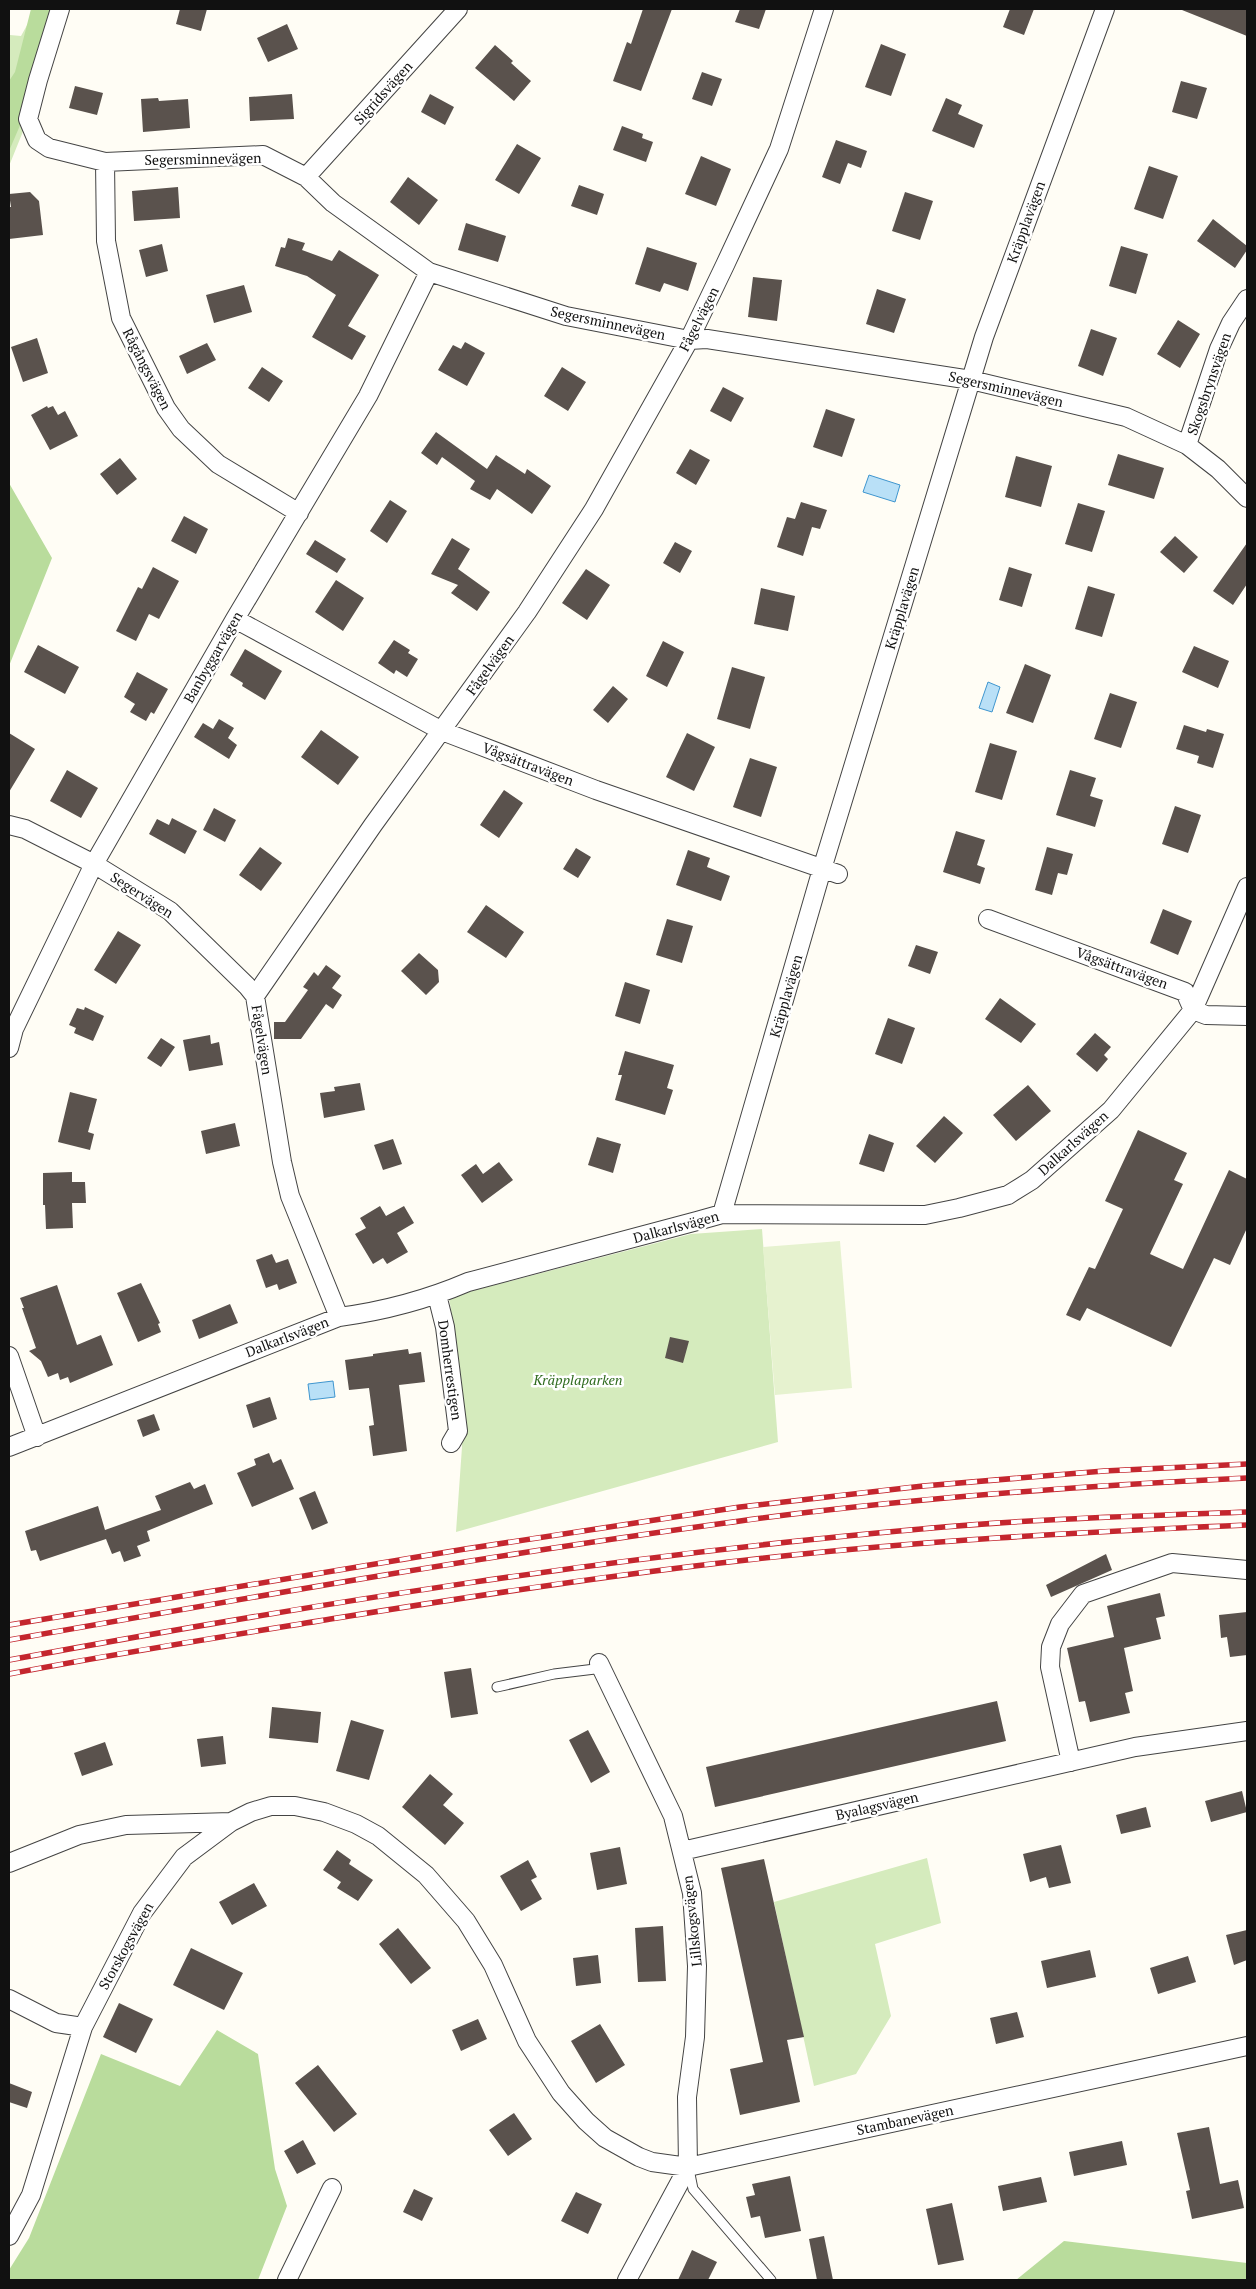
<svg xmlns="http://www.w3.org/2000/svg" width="1256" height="2289" viewBox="0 0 1256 2289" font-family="'PT Serif',serif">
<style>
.green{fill:#d5ebbd}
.forest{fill:#b9dc9c}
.pitch{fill:#e6f2cf}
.water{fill:#b9e0f7;stroke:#3f96cf}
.building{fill:#5a524d}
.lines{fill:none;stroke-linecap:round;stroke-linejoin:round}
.service-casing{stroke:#444;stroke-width:11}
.minor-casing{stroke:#444;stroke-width:20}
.service{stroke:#fff;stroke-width:9}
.minor{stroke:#fff;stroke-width:18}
.rail-casing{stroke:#c4262e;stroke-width:5.5}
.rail{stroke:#fff;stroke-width:4;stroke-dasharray:11;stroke-linecap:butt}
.labels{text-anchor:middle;stroke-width:5;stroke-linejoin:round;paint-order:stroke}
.street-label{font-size:14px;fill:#111;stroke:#fff}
.park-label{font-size:14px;font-style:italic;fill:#2f6b1f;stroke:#fff}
</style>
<rect width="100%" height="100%" fill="#fffdf5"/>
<path class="green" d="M36 9 26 124 9 166V38L10 35 21 36Z
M762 1229 778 1442 456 1532 462 1447V1385L449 1297 691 1234Z
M927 1858 941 1923 875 1944 891 2016 856 2074 814 2086 774 1902Z"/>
<path class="forest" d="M31 9H70L9 151V81L15 72Z
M9 483 52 558 9 666Z
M217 2030 258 2054 275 2169 287 2206 258 2280H9V2270L29 2238 101 2054 180 2086Z
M1064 2241 1247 2263V2280H1016Z"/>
<path class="pitch" d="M840 1241 852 1388 775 1395 763 1247Z"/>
<path class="water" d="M869 475 900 485 895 502 863 492Z
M988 682 1000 687 992 712 979 708Z
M333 1381 335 1397 310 1400 308 1384Z"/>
<path class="building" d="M180 9H207L201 31 176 24Z
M643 9H672L641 91 613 81 627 42 631 44Z
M740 9H766L759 29 735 22Z
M1010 9H1034L1024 35 1003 27Z
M1182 9H1247V36L1182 10Z
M287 24 298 49 268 62 257 38Z
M881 44 906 54 891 96 865 87Z
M495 45 513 61 511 63 531 81 514 101 475 68Z
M702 72 722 79 712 106 692 99Z
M1181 81 1207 88 1197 119 1172 112Z
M75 86 103 93 97 115 69 108Z
M292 94 294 119 250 121 249 97Z
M430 94 454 107 445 125 421 112Z
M158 98 159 101 188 99 190 128 143 132 141 99Z
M946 98 962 105 958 114 983 125 974 148 932 131Z
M622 126 643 134 642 138 653 142 646 162 613 150Z
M836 140 867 151 861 168 848 163 840 184 822 177Z
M517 144 541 158 519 194 495 180Z
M701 156 731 169 716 206 685 194Z
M1149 166 1178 176 1163 219 1134 209Z
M408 177 438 200 419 225 390 202Z
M579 185 604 194 597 215 571 206Z
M178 187 180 218 134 221 132 191Z
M30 192 39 201 43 235 9 239V207H11L9 194Z
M905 192 933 201 920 240 892 231Z
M1213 219 1247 246V250L1235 268 1197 241Z
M466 223 506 236 498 262 458 250Z
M288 238 305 243 302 250 332 261 339 250 379 275 348 326 366 336 352 360 312 337 336 295 307 276 275 266 281 247 285 248Z
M162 244 168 271 146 277 139 250Z
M1121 246 1148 254 1136 294 1109 286Z
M647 247 697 263 688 291 664 283 660 292 635 284Z
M753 277 782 280 777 321 748 317Z
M244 285 252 312 214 323 206 295Z
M877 289 906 299 894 333 866 324Z
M1178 320 1200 334 1180 368 1157 354Z
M1091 329 1117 338 1103 376 1078 366Z
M37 338 48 373 23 382 11 347Z
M465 342 485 353 467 386 438 370 453 345 461 349Z
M207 343 216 360 187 374 179 356Z
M262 367 283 381 269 402 248 388Z
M562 367 586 382 568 411 544 396Z
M723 387 744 398 731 422 710 411Z
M47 406 48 408 53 406 58 415 65 411 78 436 50 450 31 415Z
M826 409 855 419 842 457 813 447Z
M436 432 487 469 496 455 525 474 527 469 551 486 532 514 497 489 490 500 470 489 475 481 442 457 437 465 421 453Z
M690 449 710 460 696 485 676 473Z
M1118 454 1164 468 1154 499 1108 485Z
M1016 456 1052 466 1041 507 1005 497Z
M120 458 137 479 117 495 100 474Z
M390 500 407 511 387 543 370 531Z
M801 502 827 510 820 529 812 527 803 556 777 547 787 517 795 519Z
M1078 503 1105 511 1092 552 1065 544Z
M184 516 208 529 196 554 171 541Z
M1175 536 1198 557 1184 573 1160 552Z
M452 538 470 549 458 569 490 592 477 611 451 593 458 585 431 574Z
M315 540 346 559 337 573 306 554Z
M675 542 692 551 680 573 663 563Z
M1247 543V584L1233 605 1213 591Z
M153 567 179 581 159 619 149 614 136 641 116 631 138 587 142 589Z
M1009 567 1032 574 1022 607 999 600Z
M586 569 610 585 587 620 562 603Z
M336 580 364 598 343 631 315 612Z
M1088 586 1115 594 1102 637 1075 629Z
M761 588 795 596 788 631 754 624Z
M394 640 410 650 408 653 418 659 407 677 396 670 394 674 378 663Z
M663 641 684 652 667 687 646 676Z
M38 645 79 667 65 694 24 672Z
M1194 646 1229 661 1218 688 1182 672Z
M245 649 282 671 265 700 242 686 243 683 230 675Z
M1025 664 1051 675 1033 723 1006 713Z
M732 667 765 677 750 729 717 719Z
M137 672 168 689 154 714 151 712 146 721 130 712 135 704 124 697Z
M613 686 628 699 608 723 593 710Z
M1110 693 1137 702 1121 748 1094 739Z
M219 719 234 728 228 738 237 745 229 759 194 737 203 723 213 729Z
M1184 725 1206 732 1207 729 1224 734 1213 768 1197 763 1199 756 1176 749Z
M321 730 359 757 338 785 301 757Z
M9 733 35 749 9 792Z
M687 733 715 747 694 791 666 777Z
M990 743 1017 751 1002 800 975 792Z
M750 758 777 767 761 817 733 807Z
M67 770 98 788 81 818 50 801Z
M1070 770 1096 778 1090 796 1103 800 1095 827 1056 815Z
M504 790 523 803 499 838 480 825Z
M1175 806 1201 815 1188 853 1162 844Z
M214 808 236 820 225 842 203 830Z
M172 818 197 831 185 854 149 834 157 819 169 825Z
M956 831 985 840 977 865 985 868 980 884 943 872Z
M260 847 282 863 261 891 239 875Z
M1047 847 1073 854 1067 875 1058 873 1052 895 1035 890Z
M576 848 591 857 578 878 563 869Z
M688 850 710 858 707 867 730 876 721 901 676 885Z
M486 905 524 932 506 958 467 932Z
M1163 909 1192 921 1178 955 1150 943Z
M667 919 693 926 682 963 656 955Z
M118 931 141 945 116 984 94 970Z
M916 945 938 952 930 974 908 966Z
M419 953 438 970 439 982 426 995 401 971Z
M326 965 341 976 332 988 342 995 333 1009 326 1004 301 1039H274V1022H285L308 990 303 987 314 972 318 976Z
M625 982 650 990 640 1024 615 1016Z
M1000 998 1036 1024 1021 1043 985 1019Z
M85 1007 104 1016 93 1041 74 1033 76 1028 69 1025 77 1008 84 1010Z
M888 1018 915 1028 902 1064 875 1054Z
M1095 1033 1111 1047 1104 1055 1108 1059 1097 1072 1076 1054Z
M210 1035 211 1044 219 1042 223 1065 189 1071 183 1040Z
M161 1038 175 1047 161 1067 147 1058Z
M625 1051 674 1065 667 1088 673 1090 665 1115 615 1100 622 1075H618Z
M360 1083 365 1110 324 1118 320 1093 335 1091 334 1087Z
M1028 1085 1051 1111 1016 1141 993 1115Z
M70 1092 97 1099 88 1132 94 1134 90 1150 58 1142Z
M944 1116 963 1133 935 1163 916 1146Z
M235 1123 240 1146 206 1154 201 1131Z
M1138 1130 1187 1153 1174 1180 1183 1184 1150 1254 1183 1269 1229 1170 1247 1179V1228L1230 1265 1214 1258 1171 1347 1087 1308 1080 1321 1066 1315 1089 1267 1095 1269 1123 1209 1105 1201Z
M869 1134 894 1143 884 1172 859 1164Z
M597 1137 621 1144 613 1173 588 1165Z
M393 1139 402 1164 383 1170 374 1145Z
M499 1162 513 1180 482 1203 461 1175 476 1164 483 1174Z
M72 1172V1182H85L86 1203H72L73 1228 46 1229 45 1205H43V1173Z
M380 1206 386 1216 404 1206 414 1223 397 1233 408 1252 387 1264 383 1258 373 1264 355 1234 366 1228 360 1218Z
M272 1254 276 1263 288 1259 297 1283 279 1290 277 1284 266 1288 256 1260Z
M141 1283 160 1323 158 1324 161 1332 138 1342 117 1293Z
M57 1285 77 1345 101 1335 113 1365 70 1383 68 1377 60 1380 58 1373 48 1377 41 1361 29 1351 36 1348 22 1308H24L20 1298Z
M230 1304 238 1323 199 1339 192 1320Z
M670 1337 689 1341 683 1363 665 1358Z
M408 1349 409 1354 421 1352 425 1382 399 1385 407 1451 373 1456 369 1426 374 1425 369 1388 349 1390 345 1360 373 1356V1354Z
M270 1397 277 1419 253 1428 246 1405Z
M154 1414 160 1430 143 1437 137 1420Z
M269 1453 273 1463 281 1459 294 1489 252 1507 237 1473 256 1465 254 1459Z
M190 1482 194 1489 205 1484 213 1504 147 1531 150 1541 137 1546 141 1556 124 1562 120 1551 112 1554 106 1539 40 1561 36 1550 31 1551 25 1531 98 1506 105 1530 161 1510 155 1496Z
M315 1491 328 1523 312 1530 299 1498Z
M1106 1554 1112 1570 1051 1597 1046 1585Z
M1160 1593 1165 1616 1156 1618 1161 1639 1124 1648 1133 1691 1125 1693 1130 1713 1090 1722 1085 1701 1079 1702 1067 1648 1114 1637 1107 1606Z
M1247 1612V1655L1230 1657 1227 1637 1221 1638 1219 1615Z
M471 1668 478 1714 451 1718 444 1672Z
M997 1701 1006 1741 715 1807 706 1767Z
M272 1707 321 1712 318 1743 269 1738Z
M351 1720 384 1730 369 1780 336 1771Z
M588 1730 610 1772 591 1783 569 1740Z
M223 1736 226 1764 201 1767 197 1739Z
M105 1742 113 1765 82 1776 74 1753Z
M430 1774 453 1794 443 1805 464 1823 445 1845 402 1807Z
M1242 1791 1247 1812 1211 1822 1205 1801Z
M1146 1807 1151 1827 1121 1834 1116 1815Z
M1061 1845 1071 1883 1049 1888 1046 1877 1030 1882 1023 1854Z
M620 1847 627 1884 597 1890 590 1853Z
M337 1850 351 1860 349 1864 373 1880 358 1901 337 1888 341 1882 323 1870Z
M764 1859 804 2037 787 2040 800 2102 740 2115 730 2069 763 2062 721 1868Z
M528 1860 537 1877 531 1880 542 1899 521 1911 500 1876Z
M254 1883 267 1906 232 1925 219 1902Z
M663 1926 666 1981 638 1982 635 1928Z
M398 1928 431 1968 411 1984 379 1944Z
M1247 1930V1960L1234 1965 1226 1935Z
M191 1948 243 1973 224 2010 173 1985Z
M1090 1950 1096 1977 1047 1988 1041 1961Z
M598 1955 601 1983 576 1986 573 1958Z
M1188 1956 1196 1982 1158 1994 1150 1968Z
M119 2003 153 2019 136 2053 103 2037Z
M1017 2012 1024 2037 996 2044 990 2018Z
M478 2019 487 2039 461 2051 452 2030Z
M600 2024 625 2065 596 2083 571 2041Z
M318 2065 357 2114 334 2132 295 2083Z
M9 2083 32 2092 27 2108 9 2102Z
M514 2113 532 2139 508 2156 489 2130Z
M1209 2127 1220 2184 1238 2180 1244 2208 1192 2219 1186 2191 1190 2190 1177 2133Z
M303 2140 316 2164 297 2174 284 2151Z
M1122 2141 1127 2165 1074 2176 1069 2152Z
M790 2176 801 2231 765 2238 760 2216 751 2218 746 2197 755 2195 752 2184Z
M1041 2177 1047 2202 1003 2211 998 2186Z
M414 2189 433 2198 422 2221 403 2212Z
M576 2192 602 2204 588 2234 561 2221Z
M952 2203 964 2260 938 2265 926 2209Z
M824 2236 833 2280H817L809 2239Z
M692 2250 717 2262 708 2280H678Z"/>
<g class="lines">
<g class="service-casing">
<path id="service" d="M497 1687 554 1674 595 1669 599 1663
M689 2169 693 2189 771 2280"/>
</g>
<g class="minor-casing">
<path id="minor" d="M60 9 38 80 28 119 37 140 49 148 105 162 263 155 306 177 333 203 429 272 566 316 689 340 707 339 971 380 1126 417 1187 445 1218 469 1247 498
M105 162 106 241 121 318 166 408 181 429 218 464 299 513
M306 177 458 9
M1187 445 1219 349 1231 323 1247 299
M235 619 442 731 596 790 838 874
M9 825 25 829 94 864 170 911 247 986 255 996
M988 919 1185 992 1193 1010 1206 1015 1247 1016
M9 1048 14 1029 94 864 235 619 368 396 429 272
M722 1214 822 869 984 337 1105 9
M437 1295 445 1327 458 1431 451 1443
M339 1317 290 1196 282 1162 255 996 373 825 527 612 594 509 689 340 725 265 779 149 824 9
M9 1356 37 1437
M9 1447 339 1317C384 1311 426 1300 468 1282L697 1221 722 1214 925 1215 959 1208 1008 1195 1032 1180 1111 1110 1193 1010 1247 887
M599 1663 673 1816 692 1893 697 1966 695 2037 687 2097 688 2167 627 2280
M1071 1762 1050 1667 1051 1647 1060 1624 1083 1594 1172 1563 1247 1570
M682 1851 1135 1747 1247 1731
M9 1863 79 1835 126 1825 231 1822
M9 1999 56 2023 83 2027
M9 2236 31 2195 83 2027 142 1913 184 1857 231 1822 251 1812 271 1806H295L324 1812 356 1824 378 1836 426 1875 466 1921 493 1965 527 2041 561 2093 586 2121 605 2138 639 2157 652 2162 688 2167 1247 2046
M287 2280 332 2188"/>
</g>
<use href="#service" class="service"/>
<use href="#minor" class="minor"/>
<g class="rail-casing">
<path id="rail" d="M9 1625 465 1549 740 1507 923 1486 1104 1471 1247 1464
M9 1640C252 1597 496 1554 740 1521 908 1498 1078 1486 1247 1478
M9 1660C311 1604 615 1556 921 1529 1030 1519 1139 1516 1247 1512
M9 1674C118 1653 227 1636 337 1618 473 1596 609 1575 747 1560 913 1541 1080 1532 1247 1525"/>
</g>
<use href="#rail" class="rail"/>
</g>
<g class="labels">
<g class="street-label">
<text transform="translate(383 93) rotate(-48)" y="5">Sigridsvägen</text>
<text transform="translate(203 159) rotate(-1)" y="5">Segersminnevägen</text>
<text transform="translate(1026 222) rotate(-70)" y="5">Kräpplavägen</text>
<text transform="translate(699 319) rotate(-63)" y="5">Fågelvägen</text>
<text transform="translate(608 323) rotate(12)" y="5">Segersminnevägen</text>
<text transform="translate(147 369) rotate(63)" y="5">Rågångsvägen</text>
<text transform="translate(1209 384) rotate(-71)" y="5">Skogsbrynsvägen</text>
<text transform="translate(1006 389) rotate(13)" y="5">Segersminnevägen</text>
<text transform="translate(902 608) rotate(-73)" y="5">Kräpplavägen</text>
<text transform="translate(213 657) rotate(-60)" y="5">Banbyggarvägen</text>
<text transform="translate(490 665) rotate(-54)" y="5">Fågelvägen</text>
<text transform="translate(528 764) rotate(21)" y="5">Vågsättravägen</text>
<text transform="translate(142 895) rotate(33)" y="5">Segervägen</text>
<text transform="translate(1122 968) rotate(20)" y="5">Vågsättravägen</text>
<text transform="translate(786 996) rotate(-74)" y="5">Kräpplavägen</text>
<text transform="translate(262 1040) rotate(81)" y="5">Fågelvägen</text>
<text transform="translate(1073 1143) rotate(-42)" y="5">Dalkarlsvägen</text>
<text transform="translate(676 1227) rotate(-15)" y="5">Dalkarlsvägen</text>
<text transform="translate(287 1337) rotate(-21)" y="5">Dalkarlsvägen</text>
<text transform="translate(450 1370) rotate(82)" y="5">Domherrestigen</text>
<text transform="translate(877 1806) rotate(-13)" y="5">Byalagsvägen</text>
<text transform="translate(692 1921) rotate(-96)" y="5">Lillskogsvägen</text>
<text transform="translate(126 1946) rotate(-61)" y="5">Storskogsvägen</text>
<text transform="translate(905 2120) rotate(-12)" y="5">Stambanevägen</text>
</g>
<g class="park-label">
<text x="578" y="1385">Kräpplaparken</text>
</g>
</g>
<rect width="1256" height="2289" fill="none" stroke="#111111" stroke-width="20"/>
</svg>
